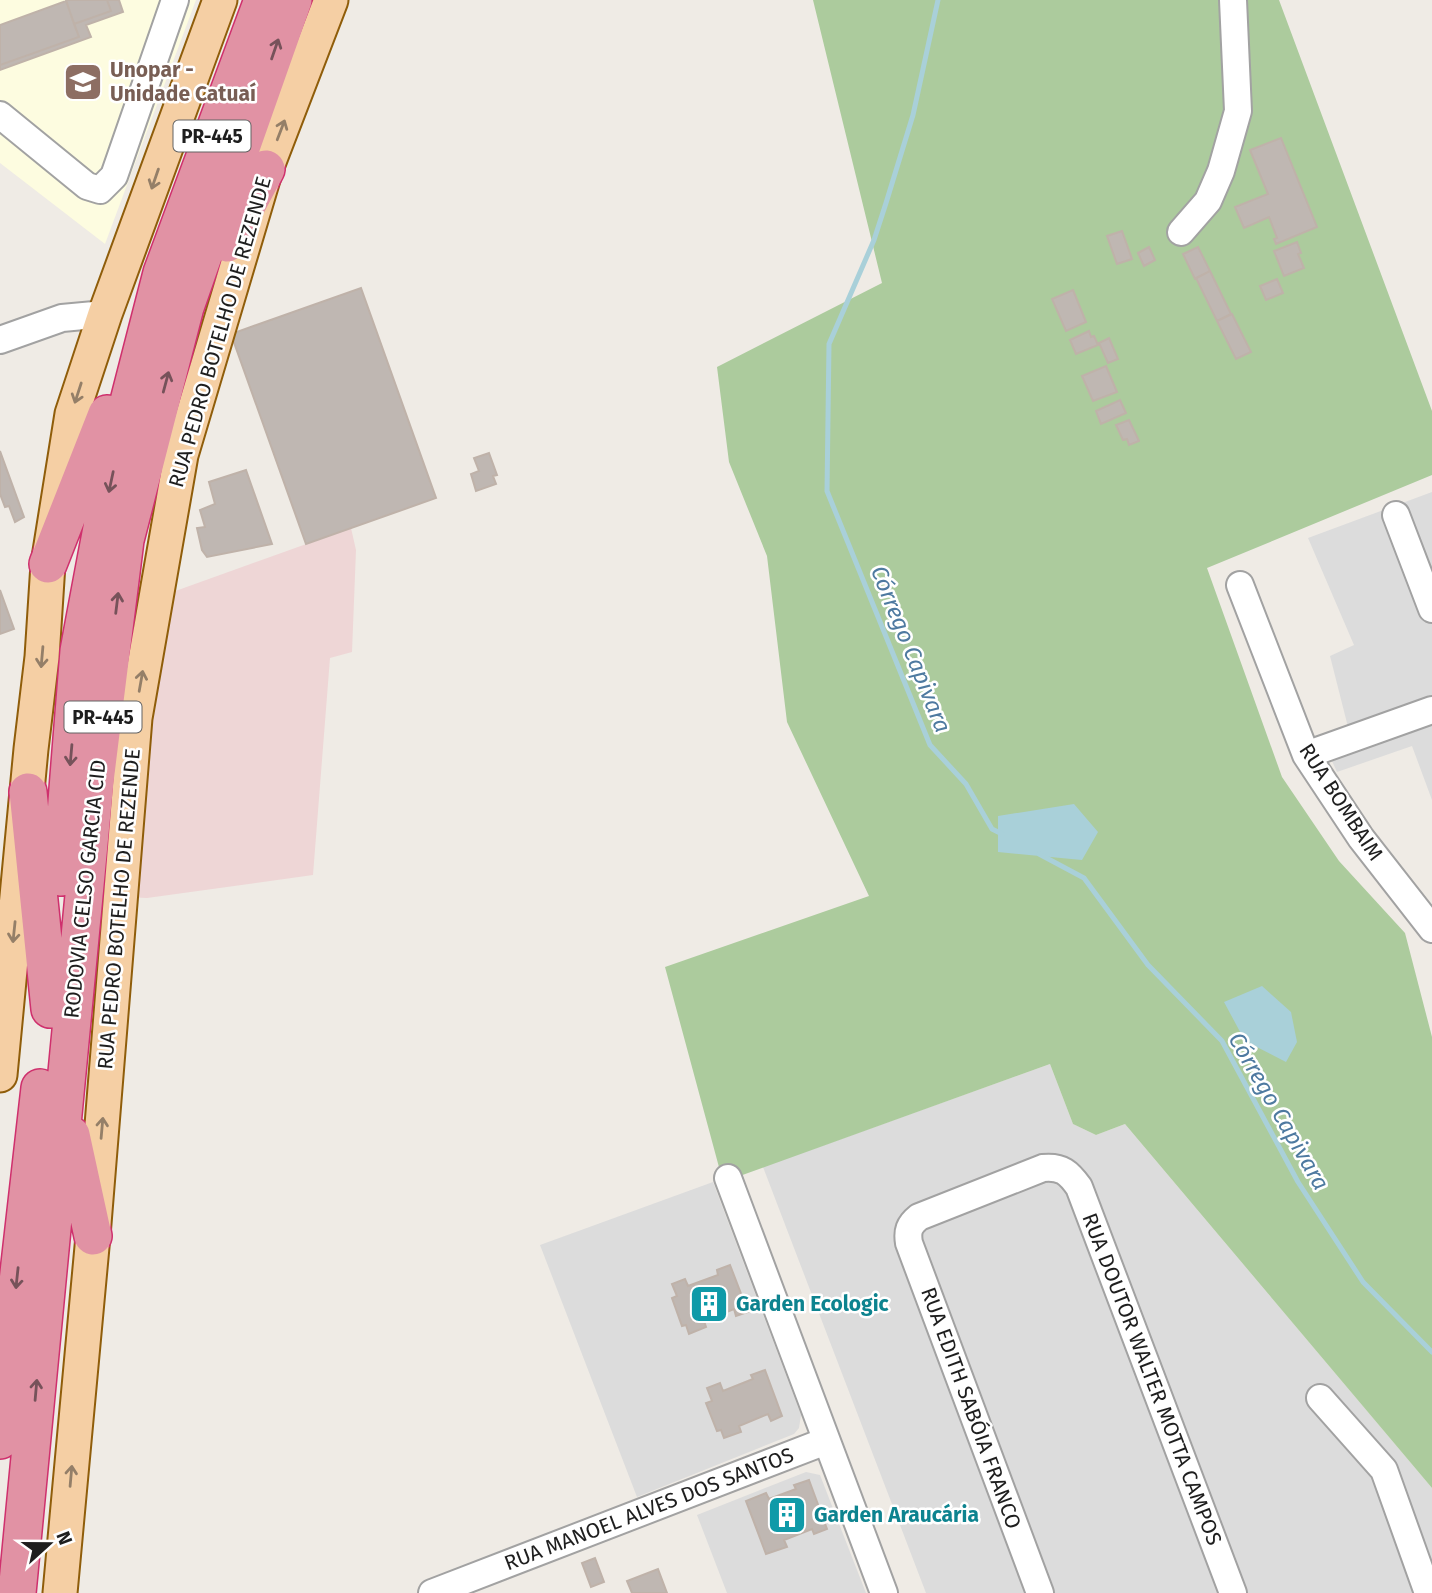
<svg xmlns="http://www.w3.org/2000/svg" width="1432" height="1593" viewBox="0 0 1432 1593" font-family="'Fira Sans',sans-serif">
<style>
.residential{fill:#dcdcdc}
.commercial{fill:#eed6d6}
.education{fill:#fdfce0}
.forest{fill:#accb9d}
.water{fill:#a9d0d9}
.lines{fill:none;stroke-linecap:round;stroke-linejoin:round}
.stream{stroke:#a9d0d9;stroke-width:5}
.building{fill:#bfb7b2;stroke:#bfb2a9;stroke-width:2}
.minor-casing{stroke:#a2a2a2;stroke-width:30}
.major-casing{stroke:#8f5d0a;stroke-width:37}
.highway-casing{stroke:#cf306d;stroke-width:40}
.minor{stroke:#fff;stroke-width:26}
.major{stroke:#f5cfa4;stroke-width:33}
.highway{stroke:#e192a4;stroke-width:37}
.oneway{stroke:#76525a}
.oneway2{stroke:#947f68}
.labels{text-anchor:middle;stroke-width:5;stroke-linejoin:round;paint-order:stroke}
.shield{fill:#fff;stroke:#626262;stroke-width:2}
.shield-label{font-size:19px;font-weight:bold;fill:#1e1e1e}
.education-label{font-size:21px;font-weight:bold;fill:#785e54;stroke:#fff;text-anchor:start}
.street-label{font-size:21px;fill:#1e1e1e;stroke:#fff}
.culture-label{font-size:21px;font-weight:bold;fill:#0d838f;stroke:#fff;text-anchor:start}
.water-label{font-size:23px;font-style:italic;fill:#4e7aa0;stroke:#fff}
</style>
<rect width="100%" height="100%" fill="#efebe5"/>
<path class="residential" d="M1432 492V800L1412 746 1337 772 1321 737 1348 727 1330 656 1354 645 1308 538Z
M1050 1064 1073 1124 1096 1135 1125 1124 1432 1488V1593H926L763 1167Z
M713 1182 801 1415 799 1428 794 1434 637 1497 540 1245Z
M806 1472 820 1475 866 1593H727L697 1515Z"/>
<path class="commercial" d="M351 528 356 550 352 652 330 658 313 875 147 898 126 897 156 598Z"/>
<path class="education" d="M0 0H196L105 244 0 163Z"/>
<path class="forest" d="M813 0H1279L1432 411V475L1207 568 1282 777 1339 861 1405 933 1432 1037V1488L1125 1124 1096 1135 1073 1124 1050 1064 723 1182 665 967 869 896 787 722 767 556 729 462 717 367 882 283Z"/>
<path class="water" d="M1074 804 1098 832 1082 860 998 852V816Z
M1262 986 1291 1012 1297 1042 1286 1062 1245 1041 1224 1002Z"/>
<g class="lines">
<path class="stream" d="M938 0 913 115 886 203 874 240 829 344 827 491 930 745 966 784 992 829 1002 834
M1039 854 1084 878 1148 965 1222 1041 1298 1182 1363 1282 1432 1352"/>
</g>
<path class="building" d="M66 0H107L111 11 74 24Z
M107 0H119L123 12 86 25 91 37 0 70V65L79 37 74 24 111 11Z
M66 1 79 37 0 65V25Z
M1281 138 1317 227 1276 244 1274 239 1277 238 1269 217 1244 228 1235 207 1268 194 1250 150Z
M1122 231 1132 259 1117 264 1107 236Z
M1297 242 1301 253 1298 254 1304 268 1284 276 1274 251Z
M1149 247 1155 260 1144 266 1138 253Z
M1198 247 1210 271 1195 279 1183 254Z
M1210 271 1231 314 1217 321 1196 278Z
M1277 279 1283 293 1266 300 1260 286Z
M361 288 436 498 306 544 231 334Z
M1073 290 1086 322 1066 331 1052 299Z
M1232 314 1251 352 1236 359 1217 321Z
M1089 331 1091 337 1094 336 1098 345 1076 354 1070 340Z
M1109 338 1118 359 1108 363 1099 343Z
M1106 366 1117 392 1093 401 1082 376Z
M1120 400 1126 413 1101 424 1096 411Z
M1129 420 1139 441 1129 445 1127 439 1123 440 1116 425Z
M0 451 24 517 15 522 9 506 5 507 0 494Z
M489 453 497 475 493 476 496 484 476 491 471 474 479 471 474 458Z
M246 470 272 544 207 557 202 550 197 528 205 527 200 510 215 504 209 482Z
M0 590 14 629 0 634Z
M730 1265 748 1312 736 1316 734 1309 704 1321 706 1327 689 1334 686 1325 682 1326 672 1298 677 1296 672 1284 685 1279 688 1286 718 1275 717 1270Z
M765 1370 782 1416 771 1421 768 1414 739 1426 741 1432 724 1438 721 1430 717 1431 706 1403 712 1401 707 1388 720 1383 723 1391 753 1379 751 1375Z
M809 1480 827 1529 814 1534 812 1529 784 1540 787 1547 766 1554 746 1501 766 1493 769 1499 796 1489 794 1485Z
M595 1558 604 1582 591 1587 582 1563Z
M658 1569 667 1593H632L627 1581Z"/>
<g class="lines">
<g class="minor-casing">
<path id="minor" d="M0 115 87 186 100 190 114 176 175 0
M1181 232 1208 201 1221 171 1238 111 1233 0
M0 340 62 318 105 314
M1396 515 1432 609
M1240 585 1306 755 1361 838 1432 929
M1306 755 1432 710
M728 1178 884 1593
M1320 1398 1384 1470 1428 1593
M432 1593 826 1441
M1040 1593 909 1243C907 1231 909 1225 919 1217L1043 1168C1062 1166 1069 1173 1079 1187L1233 1593"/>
</g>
<g class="major-casing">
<path id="major" d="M0 1075 31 749 42 657 48 564 72 414 105 314 220 0
M60 1593 93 1236 135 718 181 455 266 169 331 0"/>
</g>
<g class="highway-casing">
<path id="highway" d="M227 243 266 169
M48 564 107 414
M28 792 50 1009
M61 877 79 651 108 496 126 413 162 273 263 0
M71 1135 93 1236
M0 1440 40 1088
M17 1593 95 781 125 540 185 307 293 0"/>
</g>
<use href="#minor" class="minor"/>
<use href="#major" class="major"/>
<use href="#highway" class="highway"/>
</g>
<defs><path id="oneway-shaft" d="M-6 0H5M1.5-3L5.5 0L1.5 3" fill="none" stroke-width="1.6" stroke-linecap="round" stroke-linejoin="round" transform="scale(1.75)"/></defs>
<g class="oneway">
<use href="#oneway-shaft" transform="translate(275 49) rotate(-71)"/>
<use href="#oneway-shaft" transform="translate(166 382) rotate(-75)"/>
<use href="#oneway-shaft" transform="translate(111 482) rotate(102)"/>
<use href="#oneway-shaft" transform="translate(117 603) rotate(-83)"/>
<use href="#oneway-shaft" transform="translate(71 755) rotate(95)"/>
<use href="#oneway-shaft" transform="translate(17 1278) rotate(96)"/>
<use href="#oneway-shaft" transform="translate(36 1390) rotate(-85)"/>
</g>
<g class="oneway2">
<use href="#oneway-shaft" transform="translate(281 130) rotate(-69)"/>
<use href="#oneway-shaft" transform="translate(155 179) rotate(109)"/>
<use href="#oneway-shaft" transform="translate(78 393) rotate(108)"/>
<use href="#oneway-shaft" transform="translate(42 657) rotate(95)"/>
<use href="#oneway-shaft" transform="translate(141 681) rotate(-80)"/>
<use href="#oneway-shaft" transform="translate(14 932) rotate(96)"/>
<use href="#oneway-shaft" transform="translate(102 1128) rotate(-85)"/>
<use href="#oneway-shaft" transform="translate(71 1476) rotate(-85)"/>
</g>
<defs>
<g id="university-square" transform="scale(2.0125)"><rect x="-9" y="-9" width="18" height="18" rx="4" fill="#8d6e63" stroke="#fff"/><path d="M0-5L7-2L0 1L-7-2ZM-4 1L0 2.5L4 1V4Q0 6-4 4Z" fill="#fff"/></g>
<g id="building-square" transform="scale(2.0125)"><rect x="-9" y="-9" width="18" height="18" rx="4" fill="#0f9aa8" stroke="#fff"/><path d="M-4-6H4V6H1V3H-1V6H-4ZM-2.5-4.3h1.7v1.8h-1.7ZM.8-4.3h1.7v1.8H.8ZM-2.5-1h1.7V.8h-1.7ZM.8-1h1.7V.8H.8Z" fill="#fff"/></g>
</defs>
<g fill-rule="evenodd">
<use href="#university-square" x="83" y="82"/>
<use href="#building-square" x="709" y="1304"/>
<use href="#building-square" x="787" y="1515"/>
</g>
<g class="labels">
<g class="shield">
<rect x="173.5" y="120.5" width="77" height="31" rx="5"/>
<rect x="64.5" y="701.5" width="77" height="31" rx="5"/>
</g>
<g class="shield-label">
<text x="212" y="143">PR-445</text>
<text x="103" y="724">PR-445</text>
</g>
<g class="education-label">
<text x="110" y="77">Unopar -<tspan x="110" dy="24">Unidade Catuaí</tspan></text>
</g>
<g class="street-label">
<text transform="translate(220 332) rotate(-74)" y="7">RUA PEDRO BOTELHO DE REZENDE</text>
<text transform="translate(1341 802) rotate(57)" y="7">RUA BOMBAIM</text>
<text transform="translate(85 889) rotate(-84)" y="7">RODOVIA CELSO GARCIA CID</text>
<text transform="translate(119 909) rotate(-85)" y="7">RUA PEDRO BOTELHO DE REZENDE</text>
<text transform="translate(1152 1379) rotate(69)" y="7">RUA DOUTOR WALTER MOTTA CAMPOS</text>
<text transform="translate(971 1408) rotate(70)" y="7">RUA EDITH SABÓIA FRANCO</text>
<text transform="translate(649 1509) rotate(-21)" y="7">RUA MANOEL ALVES DOS SANTOS</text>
</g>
<g class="culture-label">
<text x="736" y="1311">Garden Ecologic</text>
<text x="814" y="1522">Garden Araucária</text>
</g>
<g class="water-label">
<text transform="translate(911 649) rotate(68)" y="8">Córrego Capivara</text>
<text transform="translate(1279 1111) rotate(60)" y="8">Córrego Capivara</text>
</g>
</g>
<g transform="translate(49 1544) rotate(69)" stroke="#ffffff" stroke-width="5" paint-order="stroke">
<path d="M0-5L12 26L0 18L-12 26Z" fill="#1e1e1e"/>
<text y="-10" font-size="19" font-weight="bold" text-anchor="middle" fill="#1e1e1e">N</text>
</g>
</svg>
